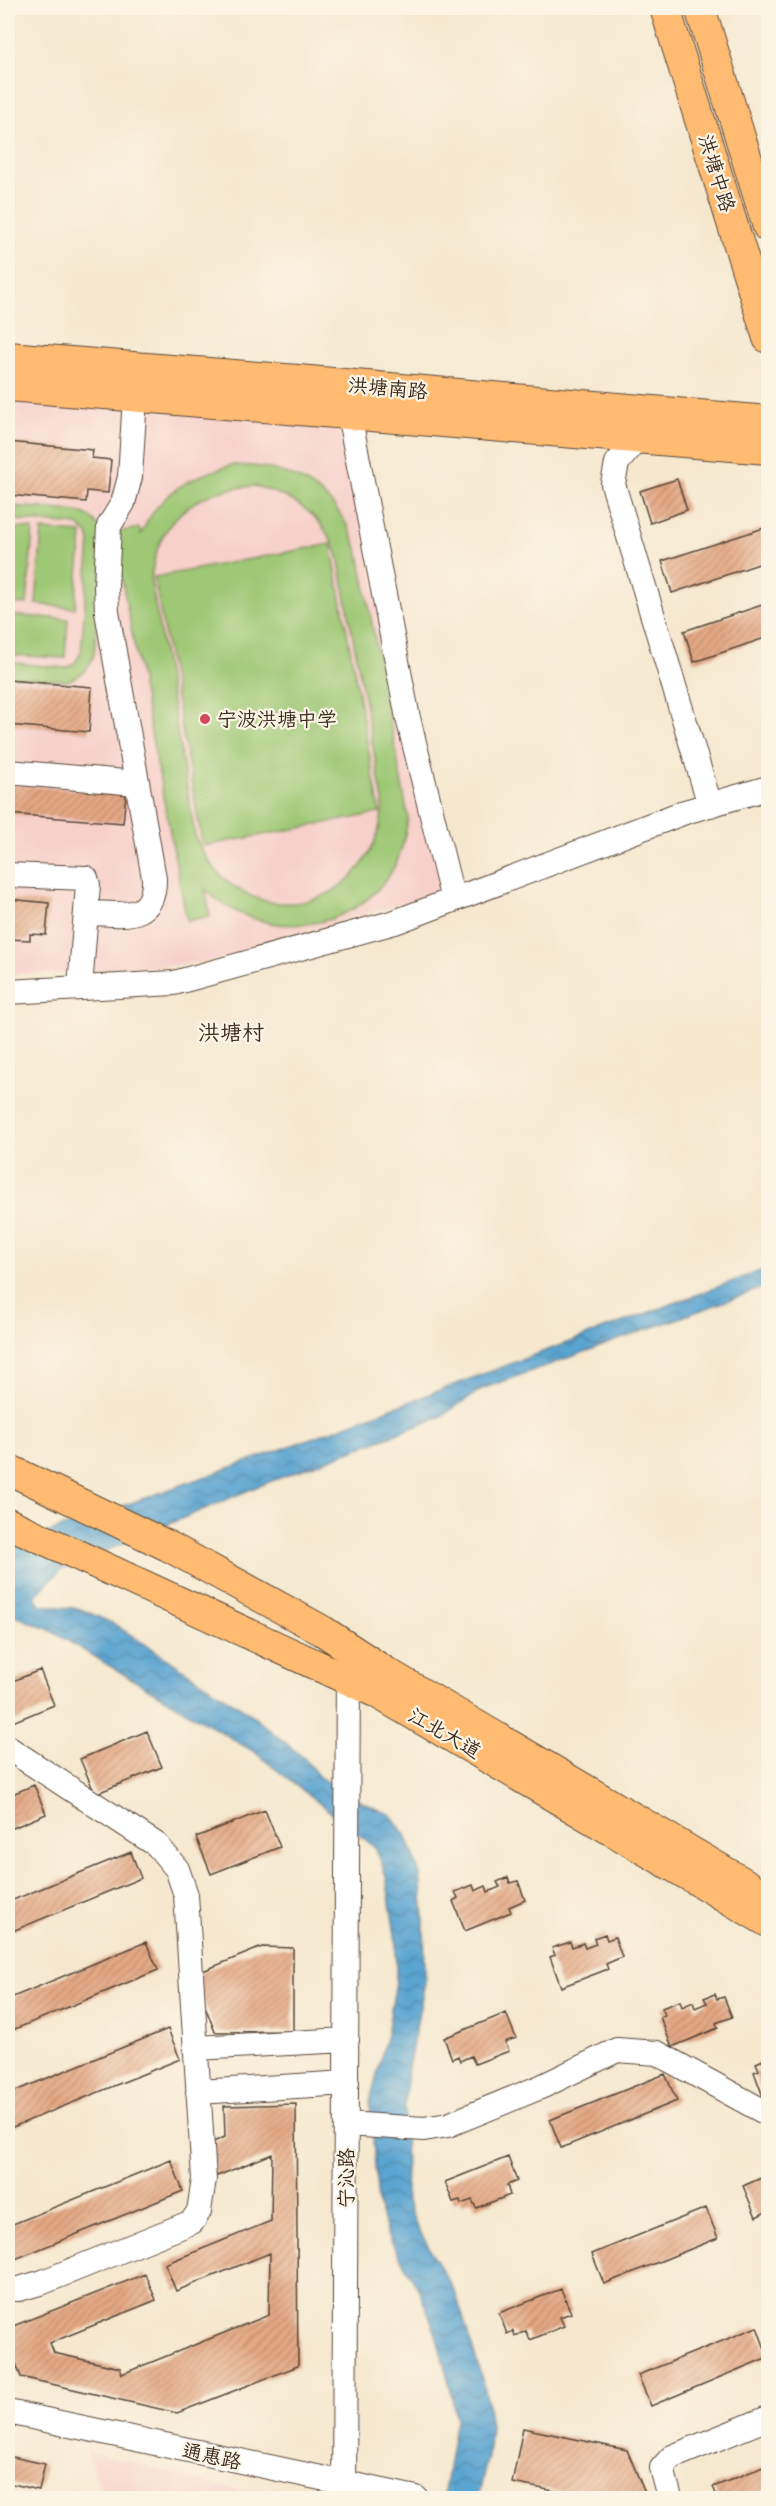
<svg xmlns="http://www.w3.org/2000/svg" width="776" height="2506" viewBox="0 0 776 2506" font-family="'Patrick Hand','LXGW WenKai TC',sans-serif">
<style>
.built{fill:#f7d0ca}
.park{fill:#9ec875;stroke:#6c794a;stroke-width:1.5;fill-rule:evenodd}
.water{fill:url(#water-waves);stroke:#4a6778;stroke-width:1.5}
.building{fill:url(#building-hatch)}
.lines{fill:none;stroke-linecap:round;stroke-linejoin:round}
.minor-casing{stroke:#574639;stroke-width:26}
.major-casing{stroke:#574639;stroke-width:32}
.minor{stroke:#fff;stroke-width:24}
.major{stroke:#ffbb71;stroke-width:30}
.poi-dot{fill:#d1495b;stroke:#fcf5e5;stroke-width:2}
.labels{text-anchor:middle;stroke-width:4.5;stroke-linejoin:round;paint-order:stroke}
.street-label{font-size:20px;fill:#3b2a1e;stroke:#fcf5e5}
.poi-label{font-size:20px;fill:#3b2a1e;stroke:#fcf5e5;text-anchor:start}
.quarter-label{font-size:22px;fill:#3b2a1e;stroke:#fcf5e5}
</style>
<defs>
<pattern id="water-waves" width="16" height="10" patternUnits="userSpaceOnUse" patternTransform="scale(1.5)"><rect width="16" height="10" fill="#5aa4d1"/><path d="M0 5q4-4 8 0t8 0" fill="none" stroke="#4c86a9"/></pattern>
<pattern id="building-hatch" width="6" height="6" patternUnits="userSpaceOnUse" patternTransform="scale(1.5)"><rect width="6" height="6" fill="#e5a985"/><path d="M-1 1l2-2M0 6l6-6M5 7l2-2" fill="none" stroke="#bb8a6c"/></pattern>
</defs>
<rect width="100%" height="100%" fill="#fcf5e5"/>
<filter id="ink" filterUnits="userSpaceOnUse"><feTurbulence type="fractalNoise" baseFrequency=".0167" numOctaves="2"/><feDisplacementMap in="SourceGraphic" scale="12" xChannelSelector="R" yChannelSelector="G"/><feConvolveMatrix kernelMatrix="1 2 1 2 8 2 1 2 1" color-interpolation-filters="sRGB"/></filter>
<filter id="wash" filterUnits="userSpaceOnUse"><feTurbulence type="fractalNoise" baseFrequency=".008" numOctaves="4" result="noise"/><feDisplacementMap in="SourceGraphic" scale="24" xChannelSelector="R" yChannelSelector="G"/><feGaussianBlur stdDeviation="1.35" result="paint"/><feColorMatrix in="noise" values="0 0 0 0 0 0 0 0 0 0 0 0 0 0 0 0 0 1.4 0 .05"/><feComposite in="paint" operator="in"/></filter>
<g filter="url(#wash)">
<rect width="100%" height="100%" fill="#f5e8cf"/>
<path class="built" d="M8 398 336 422 355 492 442 891 209 962 99 972 8 974Z
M86 2451 264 2498H105Z"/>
<path class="park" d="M233 465C296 466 340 492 359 554L408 817C405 840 400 862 385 881 341 938 254 938 205 889L210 916 187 921 113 533 139 528 141 534C159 492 191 476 233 465ZM255 486C295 497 323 515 338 556L383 801C378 915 239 944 195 835L151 581C156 519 195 489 255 486Z
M8 506C24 507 73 509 85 514 96 519 101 531 104 541L94 654C89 669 82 676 67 681L8 676V662L66 668 74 664 81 653 90 542 88 534 77 525 8 519Z
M8 527 33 529 27 604 8 603Z
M42 530 82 533 75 608 36 604Z
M331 544 380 813 203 846 154 577Z
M8 615 68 619 65 658 8 655Z"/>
<path class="water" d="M768 1268V1286L482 1389 440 1417 256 1487 61 1570 35 1596 40 1605 81 1609 114 1624 248 1712 305 1759 319 1777 364 1803 391 1815 408 1839 420 1875 424 1917 425 1982 408 2067 405 2103 406 2199 416 2225 456 2294 485 2389 491 2425 488 2456 478 2498H443L456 2419 450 2386 436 2334 420 2292 387 2234 378 2203 370 2102 387 2034 396 1981V1942L386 1876 376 1848 253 1751 48 1629 8 1613V1547L282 1449Z"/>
<g id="blocks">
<path class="building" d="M8 442 93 450 92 458 111 460 108 493 87 491 86 502 8 495Z
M677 479 687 510 650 523 640 491Z
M767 527 768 561 672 593 662 561Z
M768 603V637L694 662 684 631Z
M8 680 92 687 89 732 8 725Z
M8 784 126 794 123 823 8 814Z
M8 899 49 903 46 935 30 934V940L8 939Z
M40 1670 54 1705 8 1724V1683Z
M147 1731 162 1767 95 1794 80 1759Z
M34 1785 46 1814 8 1830V1796Z
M265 1810 280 1847 211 1874 196 1837Z
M131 1852 141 1878 8 1933V1902Z
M508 1877 510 1883 518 1881 525 1900 509 1907 511 1912 465 1931 453 1901 458 1898 455 1892 473 1885 475 1891 486 1886 488 1892 500 1887 497 1882Z
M605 1934 607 1940 615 1937 622 1957 606 1964 608 1969 561 1987 550 1957 555 1955 552 1948 570 1942 572 1947 583 1943 585 1948 596 1944 594 1938Z
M146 1942 158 1970 8 2032V1999Z
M262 1947 293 1948V2031L215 2032 193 1975Z
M715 1994 717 1999 724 1997 732 2017 716 2023 718 2028 672 2047 660 2017 665 2015 662 2008 680 2001 682 2007 693 2002 695 2008 707 2003 704 1998Z
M506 2013 516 2038 505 2042 509 2051 475 2064 471 2056 460 2061 458 2056 452 2059 444 2038Z
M168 2029 180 2059 8 2129V2094Z
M768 2058V2100L765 2102 754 2072 759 2070 756 2063Z
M665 2074 677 2101 561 2148 550 2120Z
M296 2104 298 2366 177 2413 21 2377 8 2343V2328L145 2274 156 2300 50 2343 54 2353 120 2368 122 2374 269 2315 270 2253 176 2291 165 2264 271 2221 272 2154 217 2176 204 2146 225 2137 224 2106Z
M508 2157 517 2181 507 2185 510 2195 476 2208 472 2200 461 2204 460 2200 453 2202 445 2182Z
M171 2160 183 2191 8 2262V2226Z
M768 2175V2211L756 2217 743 2186Z
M706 2208 718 2238 604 2284 592 2254Z
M561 2289 571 2313 560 2317 564 2326 530 2340 526 2331 515 2336 513 2331 507 2334 499 2313Z
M757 2327 768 2357 651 2406 638 2375Z
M523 2428 627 2450 647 2498H591L512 2483Z
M8 2456 45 2464 39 2490 8 2483Z
M768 2465V2498H718L713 2487Z"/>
</g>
</g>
<g filter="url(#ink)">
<use href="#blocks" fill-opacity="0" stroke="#574639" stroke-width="1.5"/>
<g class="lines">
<g class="minor-casing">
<path id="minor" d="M349 414 408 718 453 900
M638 438 617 463 613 484 710 805
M8 772 137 783
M8 875 86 878 88 885 80 988
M86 913C120 913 155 924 154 878L107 612 106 586 109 526 123 503 130 477 135 397
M8 992 174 983 395 922 685 812 768 788
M8 1748 157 1845 177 1869 186 1895 204 2179 199 2211 192 2222 43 2282 19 2289H8
M195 2048 347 2040
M198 2092 347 2083
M346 2124 424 2129 448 2125 543 2086 617 2050 657 2053 768 2114
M8 2412 416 2498
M344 2498 348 1664
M670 2498 662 2468 672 2457 768 2418"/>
</g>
<g class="major-casing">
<path id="major" d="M665 8 768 338
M700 8 768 227
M8 357 298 380 768 421
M8 386 768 449
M8 1469 168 1546 323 1631 384 1671 768 1897
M8 1523 377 1693 768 1922"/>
</g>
<use href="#minor" class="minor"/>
<use href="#major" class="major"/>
</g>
</g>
<circle class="poi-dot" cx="205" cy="719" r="6"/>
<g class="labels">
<g class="street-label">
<text transform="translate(717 173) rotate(73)" y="7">洪塘中路</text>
<text transform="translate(388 388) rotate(5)" y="7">洪塘南路</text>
<text transform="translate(445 1733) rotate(30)" y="7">江北大道</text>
<text transform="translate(346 2178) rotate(-90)" y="7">宁沁路</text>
<text transform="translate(212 2456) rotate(12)" y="7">通惠路</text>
</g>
<g class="poi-label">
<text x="217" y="726">宁波洪塘中学</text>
</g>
<g class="quarter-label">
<text x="231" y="1040">洪塘村</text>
</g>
</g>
<rect width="776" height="2506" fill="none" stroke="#fcf5e5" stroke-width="30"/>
</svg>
